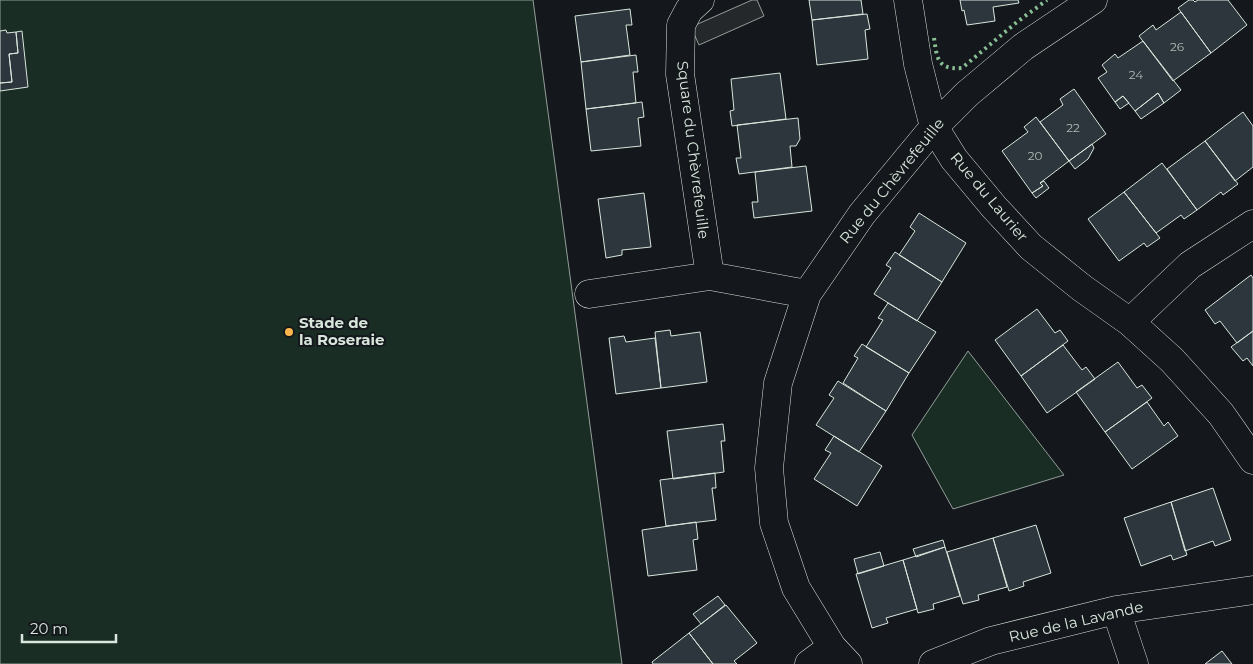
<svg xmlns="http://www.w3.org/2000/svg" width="1253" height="664" viewBox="0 0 1253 664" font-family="Montserrat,sans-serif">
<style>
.green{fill:#1a2d24;stroke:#939e99}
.parking{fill:#24282b;stroke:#939e99}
.building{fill:#2c363c;stroke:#d8e6dc}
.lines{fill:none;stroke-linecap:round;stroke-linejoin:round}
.street-casing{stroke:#d8e6dc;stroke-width:29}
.street{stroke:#14181c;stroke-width:28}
.hedge{stroke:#8ac095;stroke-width:4;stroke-dasharray:2.5 4;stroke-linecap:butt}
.poi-dot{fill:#ffb74d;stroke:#14181c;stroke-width:2}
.labels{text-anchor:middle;stroke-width:4;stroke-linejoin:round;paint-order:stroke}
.number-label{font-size:12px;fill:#adbab4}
.street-label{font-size:15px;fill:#d8e6dc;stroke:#14181c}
.poi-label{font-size:15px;font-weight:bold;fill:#d8e6dc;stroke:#14181c;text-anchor:start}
</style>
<rect width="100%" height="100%" fill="#14181c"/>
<path class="green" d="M0 0H533L622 664H0Z
M968 351 1064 475 953 509 912 435Z"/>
<path class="parking" d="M752 0H757L764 16 699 45 691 27Z"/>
<path class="building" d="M809 0H861L863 14 812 20Z
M960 0H1018L1019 3 993 7 995 21 967 25 964 10 962 11Z
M1189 0H1193L1195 2 1198 0H1228L1247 25 1211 53 1178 8Z
M630 9 632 25H626L630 55 581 62 575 16Z
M1181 12 1211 53 1173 81 1139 36 1153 25 1156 30Z
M867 14 870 29 865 30 868 59 817 65 812 20Z
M6 30 7 33 16 32 18 53 9 54 12 82 0 83V31Z
M22 31 28 87 0 91V83L12 82 9 54 18 53 16 32Z
M1143 41 1181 90 1164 103 1158 93 1135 111 1123 96 1115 102 1098 78 1107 72 1102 65 1115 54 1118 58Z
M636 55 638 72H633L636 103 586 109 581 62Z
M780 73 786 119 732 126 730 111 734 110 731 79Z
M1074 89 1106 134 1069 161 1040 122 1063 105 1060 99Z
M1158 93 1164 103 1141 119 1135 111Z
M1123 96 1129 103 1120 109 1115 102Z
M642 102 644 117 638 118 641 146 591 151 586 109Z
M1243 112 1253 126V167L1235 181 1205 141Z
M1036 117 1069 161 1040 183 1043 186 1032 193 1002 151 1028 132 1024 127Z
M798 118 800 139 796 146H790L792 167 739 174 736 158H741L737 125Z
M1205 141 1238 184 1223 195 1221 192 1197 210 1167 169Z
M1092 144 1094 148 1088 159 1075 169 1069 161Z
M1162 163 1197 210 1184 219 1181 215 1156 233 1124 192Z
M806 166 812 211 754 218 752 202H758L755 172Z
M1044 181 1049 188 1036 198 1032 193 1043 186 1040 183Z
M1124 192 1160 238 1147 247 1144 243 1119 261 1088 219Z
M644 193 651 247 622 250V255L606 258 598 199Z
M919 213 966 243 942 282 899 255 915 231 910 227Z
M895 252 942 282 917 321 874 294 891 268 886 265Z
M1251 275 1253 278V331L1237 343 1220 321 1215 324 1205 310Z
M888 303 936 332 909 373 866 347 883 320 878 318Z
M1037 309 1055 333 1060 330 1068 341 1021 376 995 340Z
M670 330 671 336 700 332 707 382 661 388 655 332Z
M1253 331V366L1247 358 1243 361 1231 347Z
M624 336 626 342 655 338 661 388 616 394 609 338Z
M862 344 909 373 886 411 843 383 858 358 854 356Z
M1063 345 1082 370 1086 367 1095 379 1047 413 1021 376Z
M1118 362 1137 388 1142 385 1152 398 1105 432 1076 392Z
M838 381 886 411 859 452 816 425 834 398 829 395Z
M1147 402 1164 426 1168 422 1178 436 1132 469 1105 432Z
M723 424 725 441H721L724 472 673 479 667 431Z
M834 436 882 466 857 506 814 479 831 453 825 450Z
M715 473 716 488H712L716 520 666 526 660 480Z
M1213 488 1231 540 1215 546 1213 541 1185 551 1171 502Z
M1171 502 1187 555 1173 560 1171 555 1141 566 1124 518Z
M696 522 698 539 693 540 697 570 648 576 642 530Z
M1036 525 1051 573 1023 582 1024 586 1009 591 993 538Z
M993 538 1007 587 978 595 979 600 963 604 947 552Z
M943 540 945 547 916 557 913 549Z
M945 547 960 596 933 604 934 609 918 613 903 560Z
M880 552 884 566 858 574 854 559Z
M903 560 917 609 886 618 888 623 872 628 856 574Z
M718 596 725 605 701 624 693 614Z
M726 605 757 643 734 661 737 664H713L689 633Z
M689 633 713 664H653L652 662Z
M1222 651 1232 664H1205Z"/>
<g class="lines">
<g class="street-casing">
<path id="street" d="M700 0 689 10 681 25 680 74 710 276 807 294
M908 0 918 64 934 127 954 159 994 207 1031 247 1082 288 1130 322 1172 360 1221 414 1253 460
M589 294 710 276
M1130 322 1190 265 1253 224
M1116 610 1134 664
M809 664 832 647
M848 664 832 647 796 588 774 523 769 468 778 383 807 294 862 214 934 127 967 94 1023 47 1093 0
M933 664 991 641 1116 610 1253 590"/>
</g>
<use href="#street" class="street"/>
<path class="hedge" d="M934 38C937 58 937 70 962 68L1017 22 1047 0"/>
</g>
<circle class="poi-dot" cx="289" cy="332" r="5"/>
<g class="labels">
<g class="number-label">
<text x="1177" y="51">26</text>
<text x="1136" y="79">24</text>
<text x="1073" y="132">22</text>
<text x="1035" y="160">20</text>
</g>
<g class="street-label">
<text transform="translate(693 150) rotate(83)" y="5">Square du Chèvrefeuille</text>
<text transform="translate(892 181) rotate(-51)" y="5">Rue du Chèvrefeuille</text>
<text transform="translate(989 197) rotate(50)" y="5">Rue du Laurier</text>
<text transform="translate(1076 622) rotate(-13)" y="5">Rue de la Lavande</text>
</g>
<g class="poi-label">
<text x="299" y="328">Stade de<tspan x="299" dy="17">la Roseraie</tspan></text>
</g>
</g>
<path d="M22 634v8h94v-8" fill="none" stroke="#d8e6dc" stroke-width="2.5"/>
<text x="30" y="634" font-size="15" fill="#d8e6dc" stroke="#14181c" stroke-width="4" paint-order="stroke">20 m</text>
</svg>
